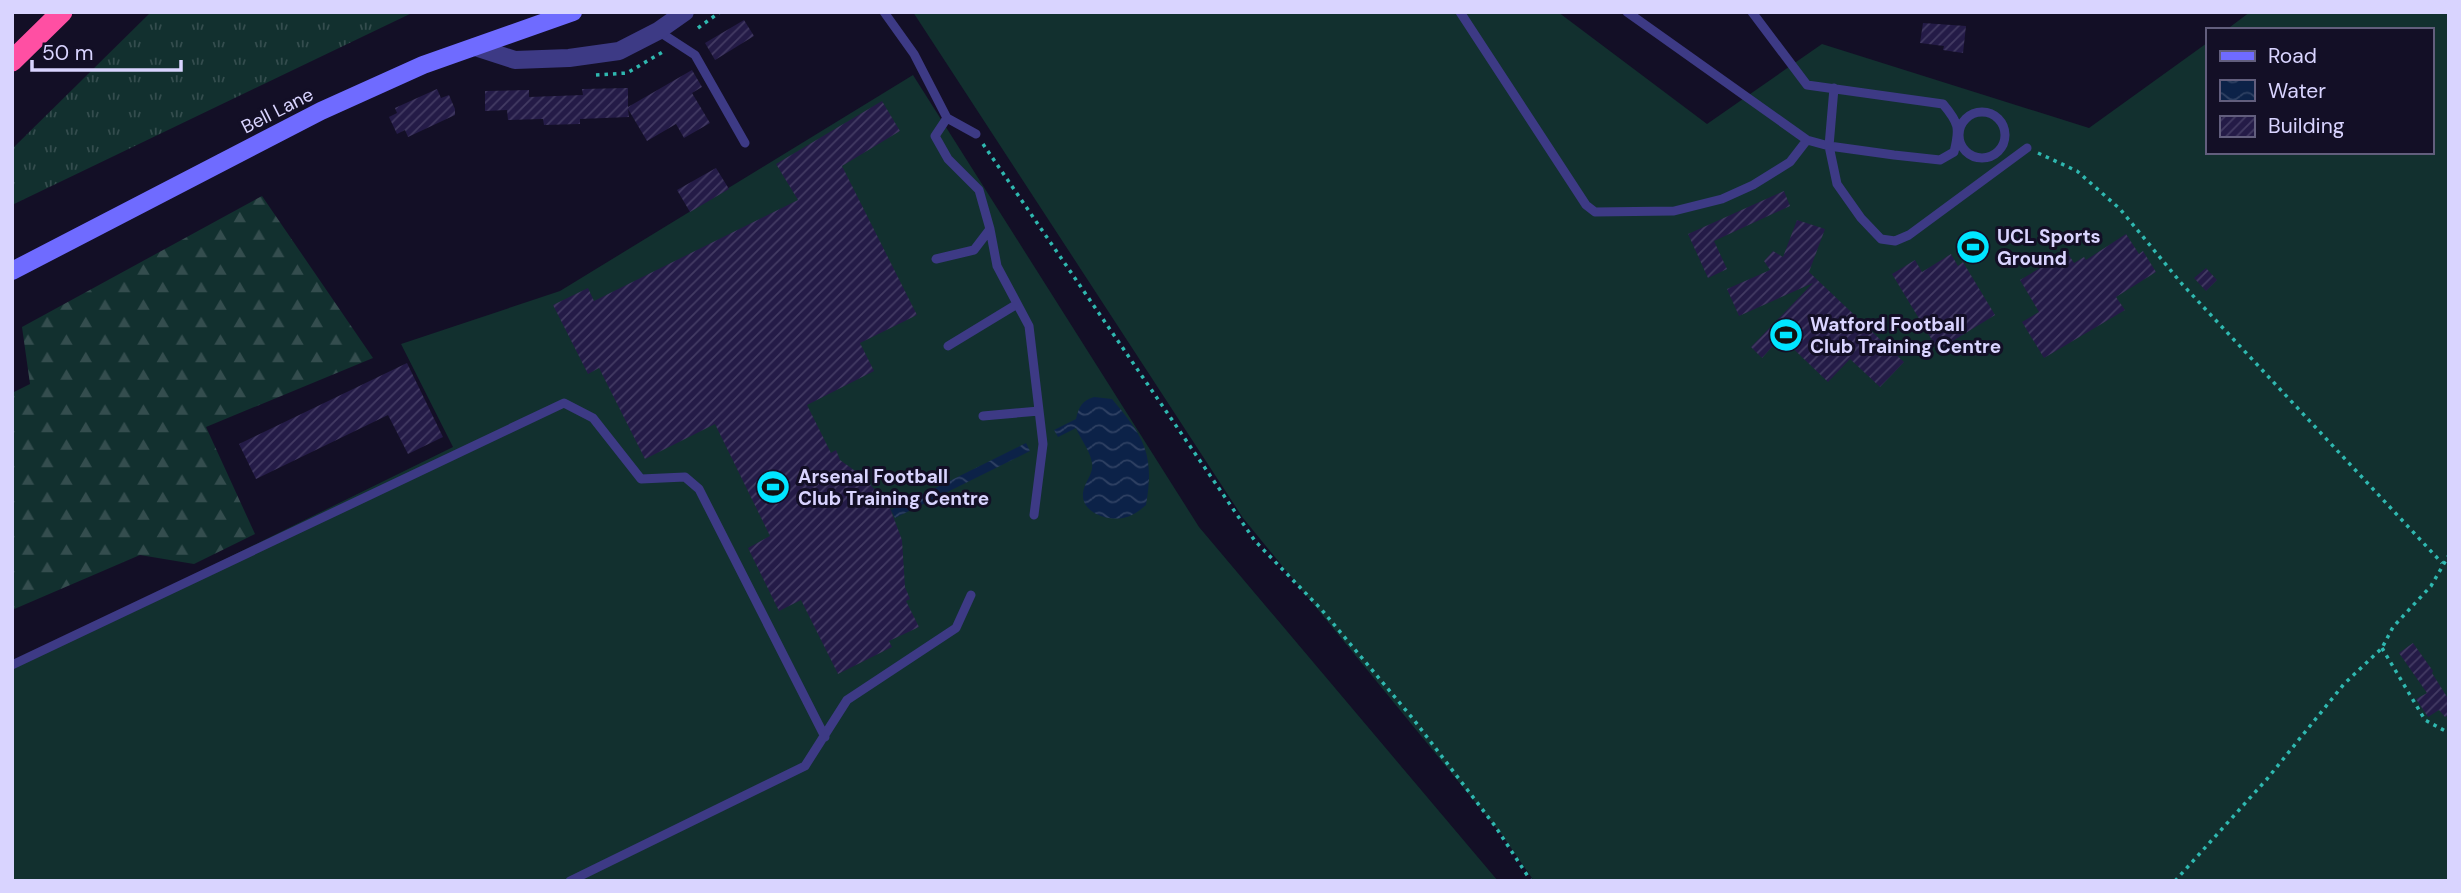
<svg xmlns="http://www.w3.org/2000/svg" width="2461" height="893" viewBox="0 0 2461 893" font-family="'DM Sans',sans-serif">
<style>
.grass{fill:url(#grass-tufts)}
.forest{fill:url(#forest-firs)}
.garden{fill:#12302f}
.water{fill:url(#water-waves)}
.building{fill:url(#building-hatch)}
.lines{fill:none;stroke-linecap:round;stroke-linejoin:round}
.path{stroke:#2fb8b0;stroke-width:3.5;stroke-dasharray:3.5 5;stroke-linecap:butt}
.service{stroke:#3d3a85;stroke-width:9}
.minor{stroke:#3d3a85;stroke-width:18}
.secondary{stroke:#6f6bff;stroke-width:18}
.motorway{stroke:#ff4fa3;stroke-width:21}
.labels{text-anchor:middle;stroke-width:6;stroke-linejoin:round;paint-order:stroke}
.street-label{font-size:19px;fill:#d9d4ff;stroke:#130f26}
.poi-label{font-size:19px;font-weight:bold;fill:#d9d4ff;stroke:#130f26;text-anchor:start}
</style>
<defs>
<pattern id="grass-tufts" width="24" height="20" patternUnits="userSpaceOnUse" patternTransform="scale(1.75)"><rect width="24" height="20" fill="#12302f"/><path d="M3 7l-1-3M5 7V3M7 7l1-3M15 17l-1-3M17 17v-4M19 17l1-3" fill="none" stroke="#344d4e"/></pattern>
<pattern id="forest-firs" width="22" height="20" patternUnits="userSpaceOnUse" patternTransform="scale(1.75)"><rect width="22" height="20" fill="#12302f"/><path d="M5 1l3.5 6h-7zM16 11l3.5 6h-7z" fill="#344d4e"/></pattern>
<pattern id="water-waves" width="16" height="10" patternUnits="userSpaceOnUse" patternTransform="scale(1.75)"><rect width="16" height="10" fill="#0c2248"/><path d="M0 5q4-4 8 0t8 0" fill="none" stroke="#2f4163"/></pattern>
<pattern id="building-hatch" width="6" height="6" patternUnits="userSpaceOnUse" patternTransform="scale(1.75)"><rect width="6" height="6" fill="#241b47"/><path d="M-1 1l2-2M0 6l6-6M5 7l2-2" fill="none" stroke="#433b63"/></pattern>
</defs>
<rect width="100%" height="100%" fill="#130f26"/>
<path class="grass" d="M151 12H414L12 205V149Z"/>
<path class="forest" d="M262 196 373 358 206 427 255 534 194 564 140 555 12 610V393L30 384 22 327Z"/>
<path class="garden" d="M913 12H1558L1707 124 1822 44 2089 128 2207 43V152H2431V30H2226L2250 12H2449V881H1534L1502 835 1243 518Z
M913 75 1199 527 1498 881H12V664L453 447 401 344 560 291Z"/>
<path class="water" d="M1094 397 1112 399C1144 437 1155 454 1146 505 1139 511 1133 516 1123 518 1108 521 1081 513 1083 493 1084 482 1094 474 1092 463 1090 450 1081 440 1076 428L1058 437 1054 430 1076 419C1079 406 1082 401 1094 397Z
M1026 443 1030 451 895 518 891 510Z"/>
<path class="building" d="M744 20 754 36 715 60 705 43Z
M1923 23 1966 26 1963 53 1943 50 1944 46 1920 43Z
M692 70 702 87 692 93 710 123 684 138 676 124 647 141 628 109 629 117 580 119V124L544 125 543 119 508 120 507 110 485 111V91L529 90V97L583 95 582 89 628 88V107Z
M437 89 441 98 449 95 455 109V115L408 137 405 130 397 134 389 117 397 113 395 108Z
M882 101 900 131 842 166 917 315 860 343 874 371 807 405 831 453 836 450 840 460 865 478 890 508 902 540 905 587 910 599 906 601 919 627 889 641 892 647 838 674 801 600 779 611 748 548 770 536 715 424 645 459 599 368 588 374 553 305 588 288 594 301 798 200 776 164Z
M716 168 729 189 690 212 677 190Z
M1784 191 1790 206 1714 241 1727 269 1708 278 1688 234Z
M1797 220 1825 229 1809 272 1904 362 1880 387 1850 359 1828 382 1781 337 1762 358 1751 347 1813 283 1739 316 1727 289 1770 270 1764 261 1773 251 1783 257Z
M2126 234 2139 254 2143 251 2156 272 2116 297 2125 310 2044 358 2022 322 2039 312 2020 280 2067 252 2074 263 2084 257 2086 260Z
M1951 254 1958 266 1963 262 1995 315 1938 350 1892 274 1915 260 1922 272Z
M2206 268 2217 280 2206 291 2194 278Z
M407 363 443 437 408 454 388 415 256 479 239 444Z
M2413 643 2433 671 2432 673 2449 700V715L2445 717 2439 710 2428 717 2416 699 2427 693 2399 653Z"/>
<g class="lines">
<path class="path" d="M698 28 720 12
M596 75 627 73 666 50
M983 144 1255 541 1321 609 1414 720 1495 826 1531 881
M2038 153 2077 171 2120 209 2182 284 2442 563
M2382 648 2425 720 2449 733
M2175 881 2267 779 2344 684 2382 648 2393 627 2431 586 2449 555"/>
<path class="service" d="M884 12 914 54 947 118 976 134
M1460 12 1586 205 1595 212 1674 211 1722 199 1753 185 1790 162 1807 140
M1627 12 1807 140 1829 146 1894 155 1940 160 1954 152C1960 128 1959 123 1943 104L1807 85 1752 12
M658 31 695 55 745 143
M1834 88 1829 146 1837 184 1861 218 1881 239 1895 241 1909 235 2027 148
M1959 135a23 23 0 1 1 46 0a23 23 0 1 1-46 0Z
M990 229 997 266 1029 326 1043 444 1034 515
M936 259 974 250 990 229 979 190 948 159 935 136 947 118
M948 346 1017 304
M983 416 1039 411
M12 665 564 403 593 418 641 479 685 477 699 489 825 737
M570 881 805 766 847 700 956 628 971 595"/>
<path class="minor" d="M475 47 515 60 569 58 619 51 658 31 685 12"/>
<path class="secondary" d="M12 271 321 111 423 65 573 12"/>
<path class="motorway" d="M12 61 62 12"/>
</g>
<defs>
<g id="stadium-disc" transform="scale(1.75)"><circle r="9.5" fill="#00e5ff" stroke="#130f26"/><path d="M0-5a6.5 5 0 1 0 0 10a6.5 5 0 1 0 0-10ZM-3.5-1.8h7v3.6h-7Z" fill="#111"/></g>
</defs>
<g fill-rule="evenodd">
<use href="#stadium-disc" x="1973" y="247"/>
<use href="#stadium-disc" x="1786" y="335"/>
<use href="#stadium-disc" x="773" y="487"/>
</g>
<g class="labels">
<g class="street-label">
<text transform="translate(277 110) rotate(-27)" y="7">Bell Lane</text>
</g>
<g class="poi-label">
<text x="1997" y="243">UCL Sports<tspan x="1997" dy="22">Ground</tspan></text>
<text x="1810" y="331">Watford Football<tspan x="1810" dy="22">Club Training Centre</tspan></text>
<text x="798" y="483">Arsenal Football<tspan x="798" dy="22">Club Training Centre</tspan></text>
</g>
</g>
<rect width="2461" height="893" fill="none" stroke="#d9d4ff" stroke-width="28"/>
<rect x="2206" y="28" width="228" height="126" fill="#130f26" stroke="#625e7d" stroke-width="2"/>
<rect x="2220" y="51" width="35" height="10" fill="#6f6bff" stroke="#625e7d" stroke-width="2"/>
<text x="2268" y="63" font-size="21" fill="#d9d4ff">Road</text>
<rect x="2220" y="80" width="35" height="21" fill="url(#water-waves)" stroke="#625e7d" stroke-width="2"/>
<text x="2268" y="98" font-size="21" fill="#d9d4ff">Water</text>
<rect x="2220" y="116" width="35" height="21" fill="url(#building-hatch)" stroke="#625e7d" stroke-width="2"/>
<text x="2268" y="133" font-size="21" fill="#d9d4ff">Building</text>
<path d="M32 60v10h149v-10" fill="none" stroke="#d9d4ff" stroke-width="3.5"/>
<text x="42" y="60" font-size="21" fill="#d9d4ff" stroke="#130f26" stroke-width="5" paint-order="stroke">50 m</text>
</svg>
